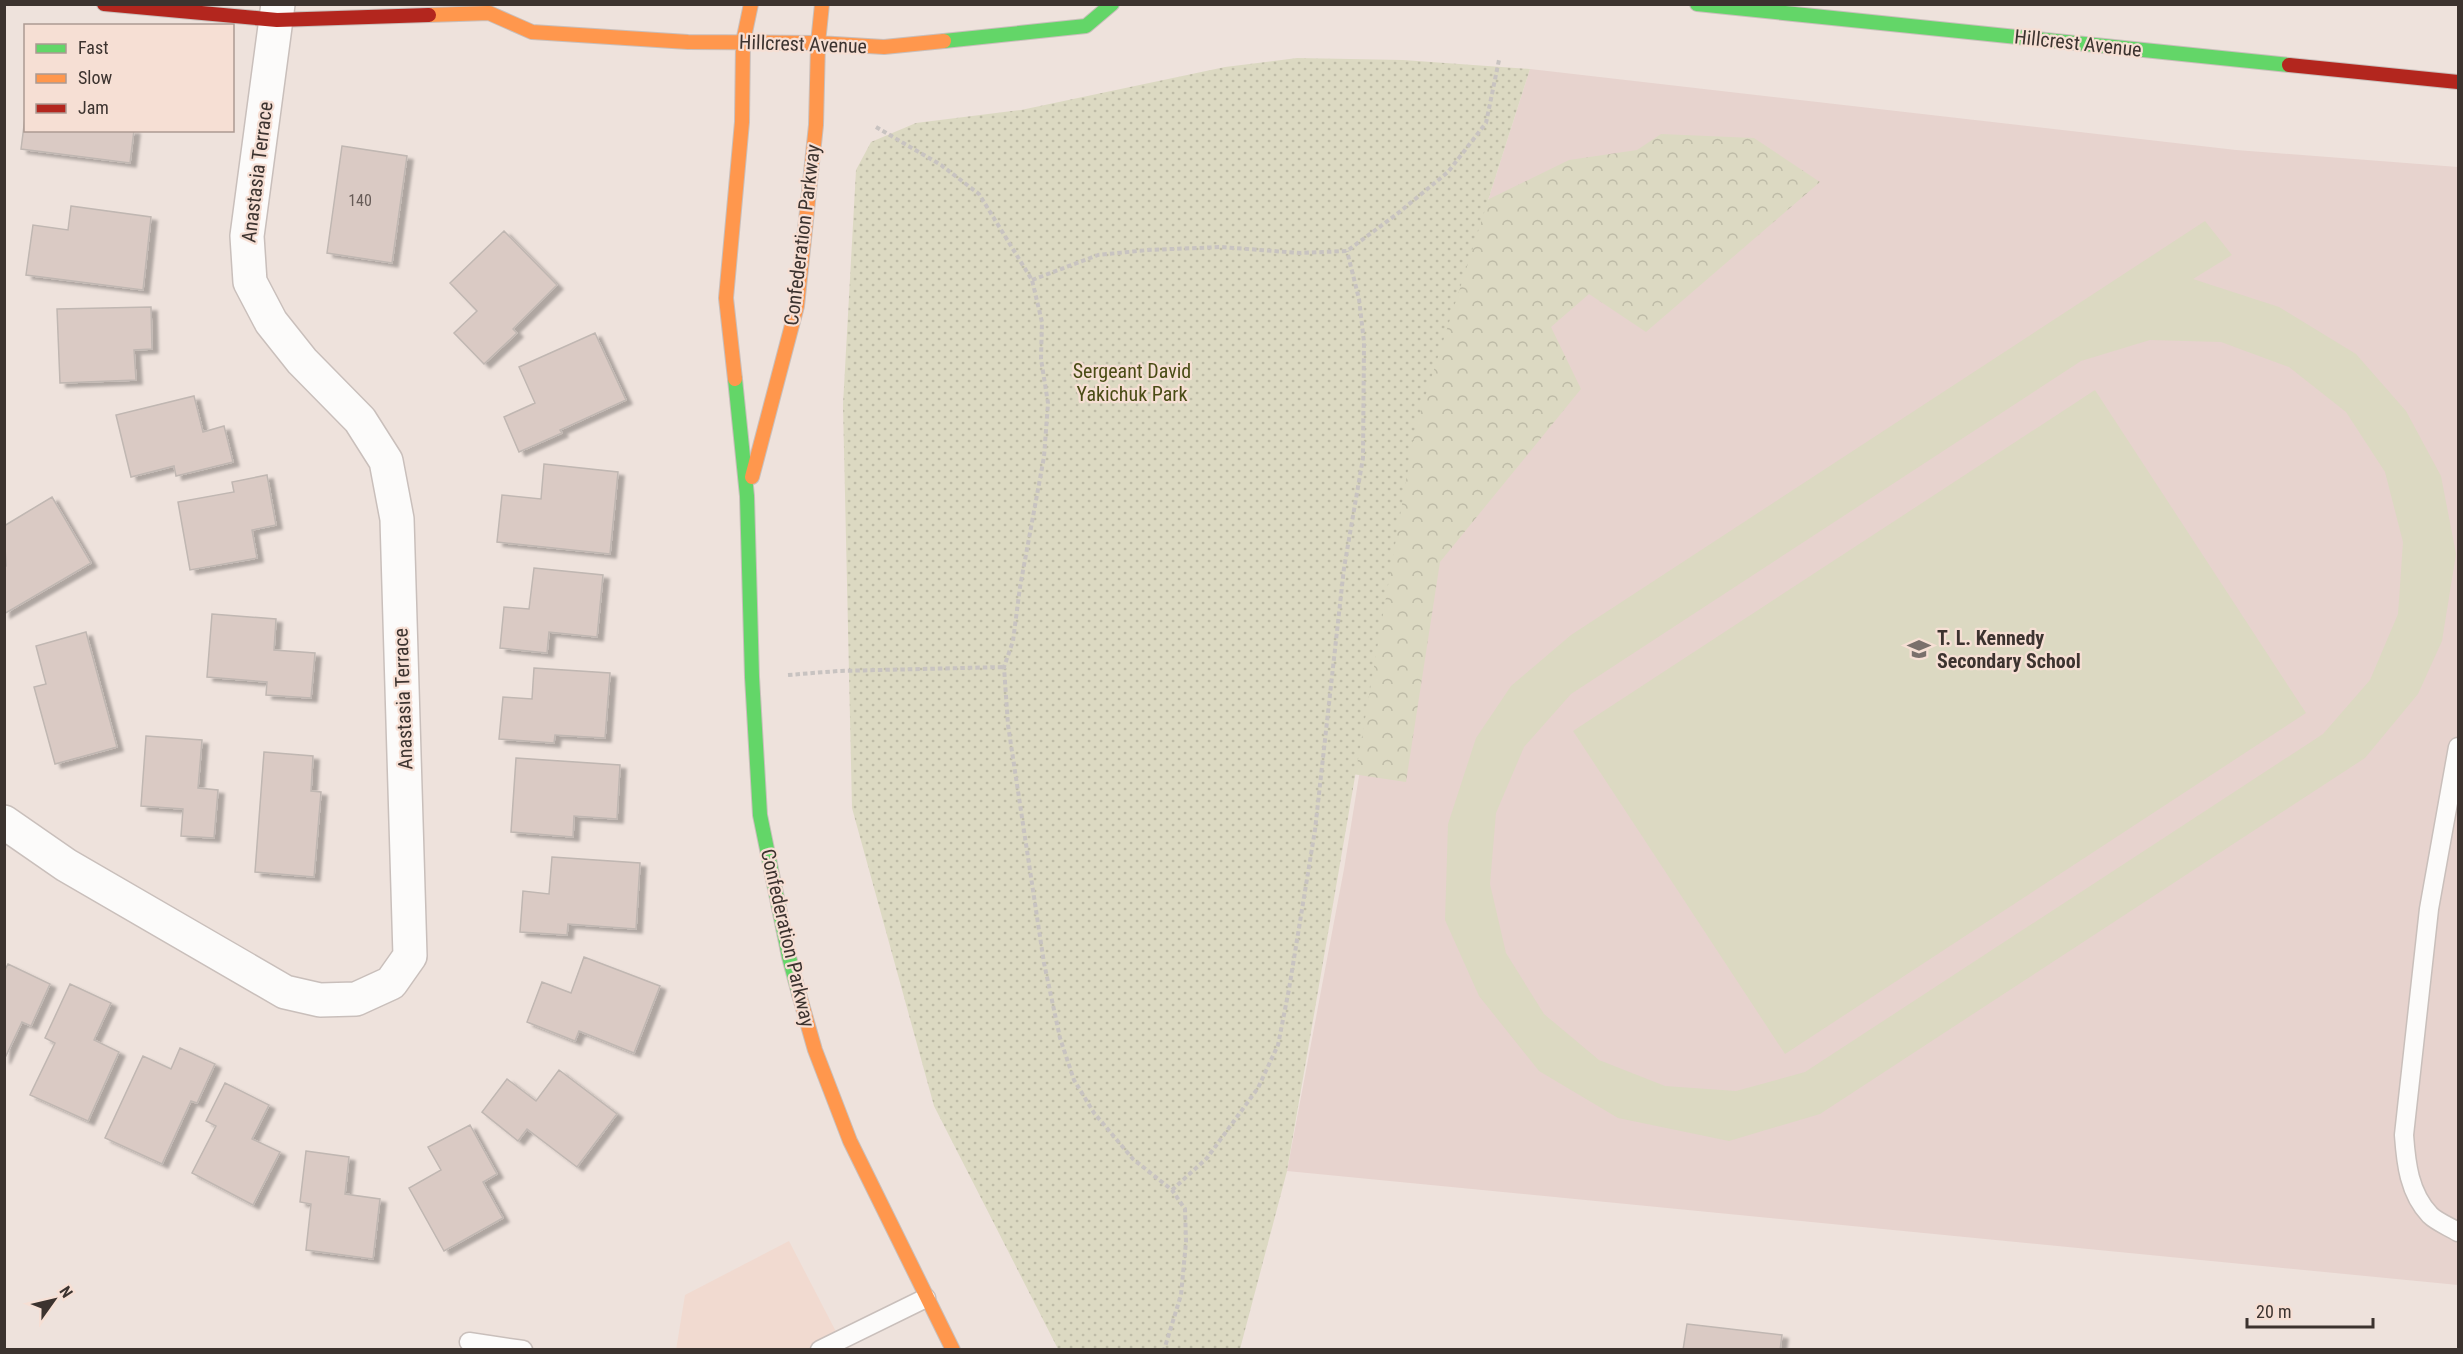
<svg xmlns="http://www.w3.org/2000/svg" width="2463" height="1354" viewBox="0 0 2463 1354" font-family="'Roboto Condensed',sans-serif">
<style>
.built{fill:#f1dad0}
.education{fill:#e7d3ce}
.grass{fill:#dcd9c2;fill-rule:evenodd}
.forest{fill:url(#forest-crowns)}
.park{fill:url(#park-dots)}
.building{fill:#dacac4;stroke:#c0b7b2;stroke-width:1.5;filter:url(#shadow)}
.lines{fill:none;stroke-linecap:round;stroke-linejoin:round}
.lane-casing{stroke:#c9bfbb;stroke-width:21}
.street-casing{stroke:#c9bfbb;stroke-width:36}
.fast-casing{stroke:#c9bfbb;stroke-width:16}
.slow-casing{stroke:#c9bfbb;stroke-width:16}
.jam-casing{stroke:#c9bfbb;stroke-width:16}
.path{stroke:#c8c3c1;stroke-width:4;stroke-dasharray:4.5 3;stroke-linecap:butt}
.lane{stroke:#fcfbfa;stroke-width:18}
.street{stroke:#fcfbfa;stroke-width:33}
.fast{stroke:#63d668;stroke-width:14}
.slow{stroke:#ff974d;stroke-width:14}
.jam{stroke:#b3261e;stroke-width:14}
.labels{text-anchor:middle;stroke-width:4.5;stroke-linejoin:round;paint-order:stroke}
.number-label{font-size:16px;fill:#665b57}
.street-label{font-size:20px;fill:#3c332f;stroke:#f6dfd4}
.park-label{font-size:20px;fill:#4a4c15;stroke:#f6dfd4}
.poi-label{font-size:20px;font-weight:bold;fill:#3c332f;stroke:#f6dfd4;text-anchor:start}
</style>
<defs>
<pattern id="forest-crowns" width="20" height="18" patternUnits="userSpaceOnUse" patternTransform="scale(1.5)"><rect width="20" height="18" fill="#dcd9c2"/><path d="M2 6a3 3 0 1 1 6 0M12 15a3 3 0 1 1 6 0" fill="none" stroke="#bebba7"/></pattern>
<pattern id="park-dots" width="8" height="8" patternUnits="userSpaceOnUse" patternTransform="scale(1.5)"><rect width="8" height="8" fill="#dcd9c2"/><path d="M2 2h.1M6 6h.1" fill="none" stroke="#bebba7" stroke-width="1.8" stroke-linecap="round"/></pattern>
<filter id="shadow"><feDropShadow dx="6" dy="4" stdDeviation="1.5" flood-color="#0004"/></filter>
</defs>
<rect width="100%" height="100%" fill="#eee2dc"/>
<path class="built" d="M789 1241 845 1349 676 1350 685 1295Z"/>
<path class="education" d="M1530 69 2236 150 2458 167V1285L1287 1171 1344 869 1415 429Z"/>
<path class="grass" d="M2205 221 2232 255 2193 279 2279 307 2356 354 2406 411 2441 476 2456 554 2442 641 2418 694 2365 758 1820 1114 1729 1141 1618 1118 1539 1071 1479 996 1445 920 1448 824 1476 738 1511 686 1571 635ZM2150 340 2221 342 2289 367 2346 412 2385 472 2403 542 2398 614 2370 680 2323 734 1805 1072 1736 1091 1665 1086 1599 1060 1544 1014 1506 953 1490 884 1496 813 1524 747 1571 694 2081 361Z
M2095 390 2306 713 1785 1054 1573 731Z"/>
<path class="forest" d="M1661 134 1754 138 1820 182 1646 332 1589 294 1551 327 1581 389 1440 562 1406 782 1332 771 1403 277 1489 199 1569 160 1637 150Z"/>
<path class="park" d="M1297 58 1403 60 1530 69 1415 429 1287 1171 1240 1349H1058L934 1106 852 808 843 405 856 170 871 142 916 123 1021 110 1225 67Z"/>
<path class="building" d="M26 110V130H134L130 163 21 149Z
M342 146 407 156 392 263 327 253Z
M71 206 151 217 143 290 26 275 33 225 68 230Z
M504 231 557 285 513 329 517 333 484 364 454 333 477 311 450 283Z
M151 307 152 349 134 350 136 380 60 383 57 309Z
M595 333 626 400 560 430 562 433 519 452 504 417 535 403 519 367Z
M194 396 203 432 224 426 233 462 176 476 174 466 131 477 116 415Z
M544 464 618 472 610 554 497 542 502 495 541 499Z
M267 475 276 525 252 530 257 558 190 570 178 502 234 492 232 482Z
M52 497 91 563 4 614V567L6 566 4 526Z
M534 568 603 575 597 637 549 632 547 653 500 648 504 607 529 609Z
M212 614 276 619 274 650 315 653 311 698 266 695 267 682 207 677Z
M86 632 117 747 55 764 34 687 46 684 36 646Z
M534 668 610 673 605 738 555 735 554 743 499 739 503 697 532 699Z
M146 736 202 740 198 788 218 790 214 838 181 836 183 809 141 806Z
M264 752 313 756 311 791 321 792 314 877 255 872Z
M516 758 620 765 617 819 574 816 573 837 511 832Z
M552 857 640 863 636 929 568 924 567 935 520 932 523 891 549 894Z
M584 957 660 986 634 1053 579 1031 575 1041 527 1022 542 982 571 993Z
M8 964 50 984 31 1026 22 1022 4 1060V972Z
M70 984 111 1003 94 1040 119 1052 88 1121 30 1095 55 1043 45 1038Z
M180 1048 215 1064 197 1103 191 1101 162 1164 105 1138 143 1056 171 1069Z
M559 1070 617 1114 577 1167 527 1129 518 1141 482 1112 507 1079 536 1101Z
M225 1083 269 1105 252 1139 280 1152 253 1205 192 1173 216 1126 206 1121Z
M470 1125 497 1174 483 1182 503 1218 444 1251 409 1188 441 1170 428 1147Z
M306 1151 349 1157 345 1194 380 1199 373 1259 306 1250 311 1204 300 1202Z
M1687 1324 1782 1335 1780 1350H1683Z"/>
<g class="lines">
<g class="lane-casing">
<path id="lane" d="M2458 747 2429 909 2404 1135C2406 1163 2409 1193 2430 1215 2437 1222 2450 1227 2458 1232
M469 1342 523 1350
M820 1350 926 1298"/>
</g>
<g class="street-casing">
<path id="street" d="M4 822 66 865 285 992 320 1000 356 999 391 983 410 956 397 519 386 461 360 420 302 361 271 322 250 282 247 236 278 4"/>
</g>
<g class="fast-casing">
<path id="fast" d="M1697 4 2289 65
M944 41 1086 26 1112 4
M735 379 747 496 752 677 760 815 789 957 799 994"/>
</g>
<g class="slow-casing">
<path id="slow" d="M429 15 489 13 532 32 688 42 818 43 884 47 944 41
M735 379 726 298 742 122 743 42 751 4
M752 477 797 306 816 125 818 43 822 4
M799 994 815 1050 850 1141 953 1350"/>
</g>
<g class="jam-casing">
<path id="jam" d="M104 4 277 20 429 15
M2289 65 2458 82"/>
</g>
<path class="path" d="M876 127 941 165 979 194 1032 280 1042 322 1041 359 1048 403 1044 457 1020 587 1013 641 1004 667 1008 725 1044 963 1060 1038 1074 1080 1094 1113 1133 1159 1172 1190 1185 1209 1186 1242 1181 1295 1164 1350
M1032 280 1098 255 1148 250 1221 247 1300 253 1347 251 1397 214 1448 172 1486 123 1499 60
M788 675 838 671 1004 667
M1172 1190 1207 1158 1258 1088 1278 1045 1289 989 1315 830 1344 568 1363 458 1364 342 1359 299 1347 251"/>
<use href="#lane" class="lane"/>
<use href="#street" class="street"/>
<use href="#fast" class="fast"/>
<use href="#slow" class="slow"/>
<use href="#jam" class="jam"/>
</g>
<defs>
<g id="school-bare" transform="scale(1.8)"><path d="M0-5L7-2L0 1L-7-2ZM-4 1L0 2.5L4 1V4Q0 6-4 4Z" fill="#7a706c" stroke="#f6dfd4" stroke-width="2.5" paint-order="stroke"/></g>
</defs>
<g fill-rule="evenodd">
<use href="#school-bare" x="1919" y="649"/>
</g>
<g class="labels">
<g class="number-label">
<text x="360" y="206">140</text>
</g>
<g class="street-label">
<text transform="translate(2078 43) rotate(6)" y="7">Hillcrest Avenue</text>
<text transform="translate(803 44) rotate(2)" y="7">Hillcrest Avenue</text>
<text transform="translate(257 172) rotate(-83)" y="7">Anastasia Terrace</text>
<text transform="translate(802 235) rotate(-83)" y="7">Confederation Parkway</text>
<text transform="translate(403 699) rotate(-92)" y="7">Anastasia Terrace</text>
<text transform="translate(788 938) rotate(77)" y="7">Confederation Parkway</text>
</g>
<g class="park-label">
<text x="1132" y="378">Sergeant David<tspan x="1132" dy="23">Yakichuk Park</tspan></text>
</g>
<g class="poi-label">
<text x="1937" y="645">T. L. Kennedy<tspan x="1937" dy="23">Secondary School</tspan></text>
</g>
</g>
<rect width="2463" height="1354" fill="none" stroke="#3c332f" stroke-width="12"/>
<rect x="24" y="24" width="210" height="108" fill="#f6dfd4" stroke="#ac9a92" stroke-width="1.5"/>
<rect x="36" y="44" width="30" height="9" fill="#63d668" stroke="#ac9a92" stroke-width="1.5"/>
<text x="78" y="54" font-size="18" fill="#3c332f">Fast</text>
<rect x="36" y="74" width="30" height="9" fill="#ff974d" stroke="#ac9a92" stroke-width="1.5"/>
<text x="78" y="84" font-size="18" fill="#3c332f">Slow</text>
<rect x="36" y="104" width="30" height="9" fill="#b3261e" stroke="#ac9a92" stroke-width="1.5"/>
<text x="78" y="114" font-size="18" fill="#3c332f">Jam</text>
<g transform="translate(54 1300) rotate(56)" stroke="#f6dfd4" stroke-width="4.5" paint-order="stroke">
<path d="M0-4.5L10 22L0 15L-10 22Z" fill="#3c332f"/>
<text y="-9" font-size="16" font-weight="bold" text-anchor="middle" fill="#3c332f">N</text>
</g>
<path d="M2247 1318v9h126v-9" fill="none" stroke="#3c332f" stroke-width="3"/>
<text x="2256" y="1318" font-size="18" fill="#3c332f" stroke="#f6dfd4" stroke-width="4.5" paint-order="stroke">20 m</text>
</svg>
